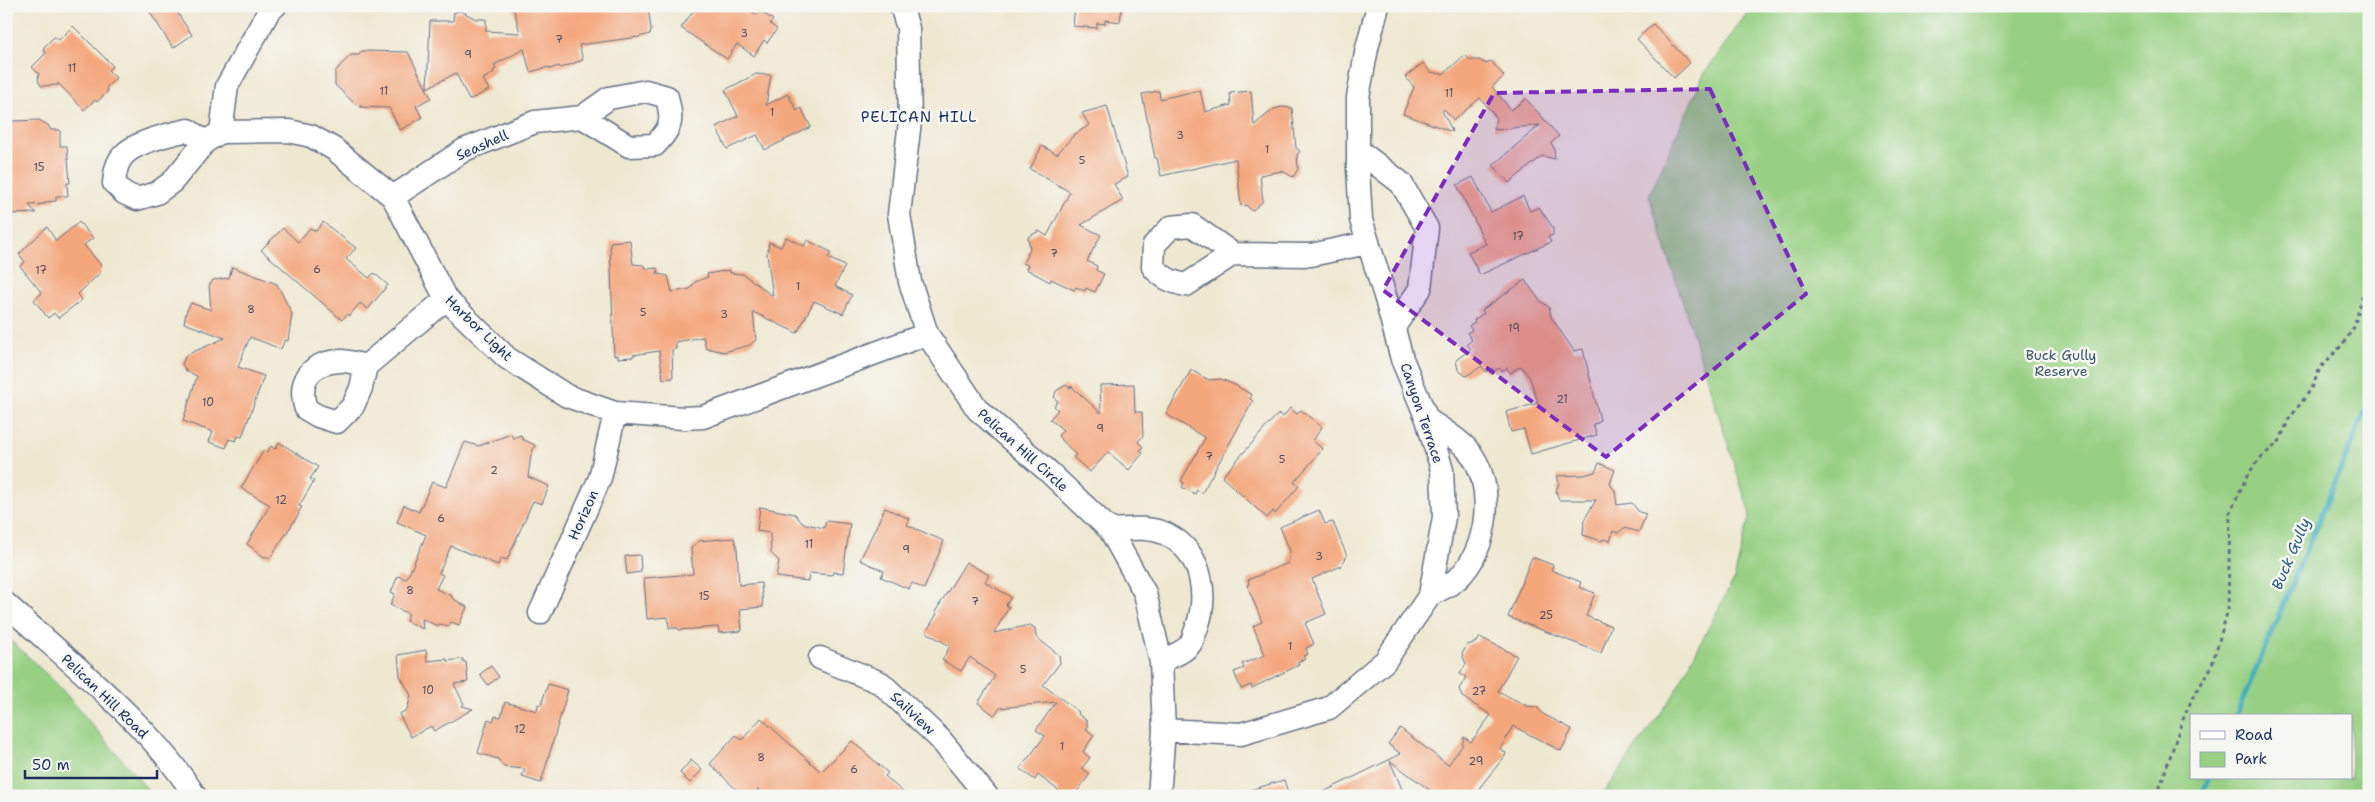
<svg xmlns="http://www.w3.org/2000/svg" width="2375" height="802" viewBox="0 0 2375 802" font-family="'Shantell Sans',sans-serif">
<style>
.green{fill:#98d083;stroke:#5a8070;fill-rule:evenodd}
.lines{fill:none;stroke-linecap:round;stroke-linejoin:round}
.stream{stroke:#3facbe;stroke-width:5}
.building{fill:#f4a67b}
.minor-casing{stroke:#657086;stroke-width:25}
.path{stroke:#657086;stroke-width:3;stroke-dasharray:4 4;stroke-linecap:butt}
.minor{stroke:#fff;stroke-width:22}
.marked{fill:#7b2cbf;fill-opacity:0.2;stroke:#7b2cbf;stroke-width:4;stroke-dasharray:10 6;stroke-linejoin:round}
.labels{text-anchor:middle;stroke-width:5;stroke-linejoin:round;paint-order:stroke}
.number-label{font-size:11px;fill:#514d65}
.street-label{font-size:14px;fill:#1b2f5e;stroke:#f6f6f2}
.park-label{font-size:14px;fill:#3a5767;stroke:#f6f6f2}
.neighbourhood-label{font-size:15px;letter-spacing:1px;fill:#1b2f5e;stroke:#f6f6f2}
.water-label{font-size:15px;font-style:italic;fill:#285b80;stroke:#f6f6f2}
</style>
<rect width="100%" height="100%" fill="#f6f6f2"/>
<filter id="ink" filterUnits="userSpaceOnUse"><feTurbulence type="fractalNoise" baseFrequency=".02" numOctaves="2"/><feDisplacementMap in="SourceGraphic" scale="10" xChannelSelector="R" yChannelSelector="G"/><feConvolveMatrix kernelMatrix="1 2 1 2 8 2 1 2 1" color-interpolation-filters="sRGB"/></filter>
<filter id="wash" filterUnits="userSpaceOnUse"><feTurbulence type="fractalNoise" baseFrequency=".0096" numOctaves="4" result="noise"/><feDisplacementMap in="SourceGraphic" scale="20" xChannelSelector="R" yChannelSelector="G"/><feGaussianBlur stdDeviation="1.12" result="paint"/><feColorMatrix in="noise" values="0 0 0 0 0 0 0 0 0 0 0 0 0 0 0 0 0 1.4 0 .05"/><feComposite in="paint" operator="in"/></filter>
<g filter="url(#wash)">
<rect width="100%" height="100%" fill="#efe8d1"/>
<path class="green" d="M1752 6H2369V796H1601L1673 696 1734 579 1750 514 1649 196 1704 74ZM2191 716H2351V778H2191Z
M6 636 59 686 153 796H6Z"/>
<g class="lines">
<path class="stream" d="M2236 716 2369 402
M2201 796 2209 778"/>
</g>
<g id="blocks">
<path class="building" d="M146 6H173L192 35 173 48Z
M513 6H648L651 30 650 34 639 37 579 45 583 60 560 68 559 66 550 69 549 67 530 72 524 49 494 65 496 69 493 71 494 73 483 79 489 90 469 100 456 73 427 88 430 21H453L454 12 461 11 476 19H486V31L520 33Z
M697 6H744L757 15 760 11 773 20 770 24 777 29 767 43 764 40 754 56 737 44 727 59 681 28Z
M1075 6H1122L1120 22 1105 20V24L1097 23V28L1073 26Z
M1653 24 1690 63 1674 78 1637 39Z
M73 26 113 66 108 70 116 78 106 88 108 91 97 102 95 100 84 110 58 83V85L41 86 38 80 39 74 32 67 46 53 43 48 54 37 59 40Z
M362 51 408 52 431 98 416 106 422 118 400 130 389 108 360 107 361 105 355 104 335 85V72L340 66 351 55H359Z
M1465 55 1470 60H1479L1486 64 1491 61 1504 76 1492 87 1511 110 1526 99 1559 136 1551 143 1554 148 1555 159 1542 156 1509 183 1493 165 1540 125 1494 130 1496 117 1480 98 1454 120 1444 109 1442 111 1453 132 1403 114 1414 87 1405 77 1423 63 1430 72 1443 74Z
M756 74 771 75 766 105 788 94 797 111 801 108 811 127 765 150 757 135 727 149 716 127 738 116 725 90Z
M1200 90 1205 112 1231 105 1230 93 1251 91 1254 125 1274 109 1282 107 1292 108 1296 148 1300 151 1297 155 1298 169 1293 177 1282 171 1260 175 1263 201 1252 211 1246 205 1241 206 1236 159 1161 176 1157 158H1155L1142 94 1159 91 1160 99Z
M1107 106 1128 177 1114 184 1123 200 1081 225 1101 235 1087 261 1097 266 1096 270 1104 274 1095 292 1086 288 1085 291 1076 287 1074 290 1051 279 1050 282 1026 269 1028 265 1023 263 1030 249 1028 237 1039 231 1047 236 1070 192 1030 169 1042 146 1057 154 1074 135 1089 125 1082 113Z
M39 120 48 125 51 130H60V146H67L70 183H67L68 196H56V201L45 202V204L29 205 36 213 10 214V199L6 198V171H9L10 123H13V121Z
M1473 177 1491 212 1523 196 1530 211 1539 207 1553 228V235L1548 237 1551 242 1480 275 1468 252 1486 244 1457 185Z
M79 222 93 238 84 245 101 265 100 273 78 294 82 300 58 318 54 313 48 318 34 300 42 293 20 266 25 262 19 254 47 227 56 241Z
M323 222 356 248 346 259 369 278 374 273 388 285 368 309 360 303 349 316 347 314 342 320 261 250 283 228 298 242 310 228 316 231Z
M786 237 804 246 807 240 831 252 828 258 845 266 835 286 852 295 843 314 814 301 797 333 753 312 756 340 750 345 724 352 706 348 703 337 676 342V349L672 350 673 378 663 379 659 351 633 355V357L618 358V355L614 356 610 242 630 240 633 264 643 265 647 269 657 268 658 274 668 276 672 292 690 289 695 282 708 277 707 274 730 270V273L743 274 773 296 767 254 769 242 781 247Z
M232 267 277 284 292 314 288 341 285 340 281 349 250 337 238 367 264 376 242 437 238 436 236 441 229 439 226 448 209 442 213 432 183 421 197 376 186 371 182 364 186 355 225 338 184 323 186 312 191 303 211 310 209 286 213 280 229 278Z
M1525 280 1540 301 1549 307 1551 317 1574 351 1583 349 1600 420 1598 423 1593 424 1597 435 1531 454 1524 429 1511 432 1506 412 1538 403 1530 378 1521 366 1510 373 1507 368 1502 371 1499 368 1494 371 1492 368 1486 372 1482 366 1466 376 1458 370 1456 360 1471 349 1467 344 1472 340 1467 333 1472 330 1469 326 1475 322 1474 320 1484 313 1482 310Z
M1191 370 1209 380 1221 379 1235 385 1252 395 1250 399 1253 401 1202 493 1197 490 1195 494 1182 487 1184 483 1181 481 1205 438 1166 414Z
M1134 384 1135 412H1142L1143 436 1138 442 1143 447 1140 450 1143 453 1129 470 1108 452 1090 472 1073 457 1076 455 1058 436 1063 430 1050 419 1058 410 1054 406 1058 401 1054 398 1056 391 1066 385 1070 388 1071 386 1101 413 1100 385Z
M1290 408 1297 414 1301 410 1322 427 1313 441 1323 449 1294 482 1299 486 1275 514 1273 511 1267 518 1222 477 1275 417 1279 414 1283 417Z
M511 434 513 438 521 435 522 439 535 445 531 455 528 477 549 486 542 504 533 501 508 558 507 560 501 558 498 565 451 546 439 573 443 575 436 589 452 596V598L467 607 459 625 451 622 449 626 439 624 438 626 422 619 423 629 406 621 409 614 390 605 395 594 391 592 398 576 406 579 410 572 426 535 397 522 404 505 419 512 432 482 446 487 465 442 479 446Z
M279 442 318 467 310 479 314 481 299 506 302 507 298 513 299 514 270 558 265 556 264 557 247 544 270 505 241 488 264 450 267 452 271 446 275 449Z
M1599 463 1615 470 1610 484 1615 491 1617 505 1632 503 1639 512 1646 514 1639 532 1624 528 1618 533 1613 531 1610 541 1603 539 1602 541 1583 535 1584 520 1596 500H1559L1556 491 1559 483 1557 476 1584 475 1595 472Z
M760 507 795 514 802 523 824 528 826 521 850 524 843 573 833 572 832 575 809 573 808 581 776 577 779 561 771 553 770 533 757 531Z
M885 508 910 519 907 525 944 541 924 589 912 583 909 589 881 577 884 571 860 560Z
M1319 510 1325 524 1333 522 1347 556 1341 566 1312 579 1326 614 1305 623 1314 644 1306 648 1308 654 1303 656 1305 659 1297 662 1299 665 1252 688 1251 685 1241 689 1234 672 1244 668 1242 664 1265 655 1253 626 1262 622 1247 585 1249 584 1248 580 1288 563 1290 551 1280 527Z
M734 538 737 548 739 585 761 583 763 607 740 609 742 631 719 633 718 627 679 630 678 628H669L668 617 647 619 644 578 693 574 691 548 699 541Z
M640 555 641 572 627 574 625 556Z
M1532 557 1553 565 1551 570 1581 582 1579 587 1595 593 1586 616 1611 626 1601 653 1508 617Z
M966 562 989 575 985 582 1011 597 1006 605 1009 607 994 633 1030 625 1035 628 1036 637 1059 655 1060 663 1043 685 1079 712 1078 714 1087 721V730L1094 735 1083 752 1090 758 1082 768 1090 774 1074 796H1058V790L1038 775 1035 780 1020 769 1045 736 1036 730 1056 702 1000 708 994 715 978 703 995 676 970 657 961 671 942 660 950 646 926 632 937 614 935 612Z
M1480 637 1517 656 1498 691 1527 706 1537 707 1543 714 1572 729 1561 751 1513 726 1500 749 1506 753 1505 756 1480 787 1478 796H1438L1390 761 1405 796H1315L1401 754 1388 744 1400 728 1448 765 1462 746 1464 737 1471 742 1491 715 1462 697 1459 689 1466 677 1460 674 1466 664 1462 654 1467 645 1477 642Z
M426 650 427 661 447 659V661L463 659V662H466L468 682 454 684 464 704 462 706 473 709 434 731 431 726 411 737 399 714 407 710 411 695 400 676 398 655Z
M491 666 499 677 488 685 480 674Z
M548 684 568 690 541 783 522 777 525 769 504 767 498 759 478 753 488 719 493 721 495 716 501 717 505 702 537 711 538 704 541 705Z
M761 718 821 772 852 741 888 773 885 776 907 796H765L758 789 753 796H743L710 764 736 735 742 740Z
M691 760 702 770 690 783 680 773Z
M1284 780 1289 796H1243V792Z"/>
</g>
</g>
<g filter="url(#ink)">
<use href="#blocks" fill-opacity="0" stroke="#657086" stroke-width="1"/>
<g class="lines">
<g class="minor-casing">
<path id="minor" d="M901 6 908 28 910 121 899 214 910 282 927 334 978 410 1049 472 1110 530 1145 593 1161 662 1164 730 1159 796
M221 132 227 86 269 11 275 6
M205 142 188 130C170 134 133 142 122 157 116 164 115 174 114 183L124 193 137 199 157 193 172 182 205 142 221 132 289 131 311 136 334 149 393 197 446 299 507 358 567 396 615 413 683 418 703 417 927 334
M1358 150 1401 183 1427 228 1420 289 1394 327
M393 197 464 150 535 122 582 117 609 98 646 91 667 97C673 123 672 126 655 145L629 146 582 117
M1233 254 1192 225 1171 227 1154 245 1153 267C1163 278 1171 282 1186 285L1233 254 1311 255 1367 243
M366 366C357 364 347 360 339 361 310 363 297 381 306 409L318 416 337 422 353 406 361 388 366 366 446 299
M1427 419C1439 428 1456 437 1467 449 1497 481 1489 551 1457 579 1450 586 1439 590 1430 595
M1110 530C1128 529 1149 526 1166 534 1203 552 1209 596 1196 630 1194 634 1193 641 1190 644 1185 652 1169 657 1161 662
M6 604C69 662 149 723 195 796
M540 613 600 478 615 413
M820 658 881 683 940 739 987 796
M1164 730 1241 734 1329 708 1385 661 1430 595 1444 517 1442 470 1427 419 1402 359 1386 299 1361 220 1358 169V97L1367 48 1378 6"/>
</g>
<path class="path" d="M2157 796 2181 724 2192 699 2211 668 2228 610 2230 513 2247 476 2259 459 2279 442 2289 419 2312 388 2320 368 2342 345 2354 327 2363 294 2369 283"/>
<use href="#minor" class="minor"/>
</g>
</g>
<path class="marked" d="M1710 89 1806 294 1606 457 1383 290 1494 93Z"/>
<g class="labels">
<g class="number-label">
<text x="744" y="37">3</text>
<text x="559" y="43">7</text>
<text x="468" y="58">9</text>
<text x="72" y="72">11</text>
<text x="384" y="95">11</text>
<text x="1449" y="97">11</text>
<text x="772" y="116">1</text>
<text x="1180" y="139">3</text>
<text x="1267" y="153">1</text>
<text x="1082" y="164">5</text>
<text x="39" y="171">15</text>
<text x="1518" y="240">17</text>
<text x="1054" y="257">7</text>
<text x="317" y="273">6</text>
<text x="41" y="274">17</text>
<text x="798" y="290">1</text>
<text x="251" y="313">8</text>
<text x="643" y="316">5</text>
<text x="724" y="318">3</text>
<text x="1514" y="332">19</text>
<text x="1562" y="403">21</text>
<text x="208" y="406">10</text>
<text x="1100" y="432">9</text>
<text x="1209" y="460">7</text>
<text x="1282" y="463">5</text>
<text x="494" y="474">2</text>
<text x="281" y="504">12</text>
<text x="441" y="522">6</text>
<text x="809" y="548">11</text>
<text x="906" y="553">9</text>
<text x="1319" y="560">3</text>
<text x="410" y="594">8</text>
<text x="704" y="600">15</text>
<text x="975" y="605">7</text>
<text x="1546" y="619">25</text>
<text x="1290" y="650">1</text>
<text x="1023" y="673">5</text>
<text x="428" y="694">10</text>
<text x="1479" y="695">27</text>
<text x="520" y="733">12</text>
<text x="1062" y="750">1</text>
<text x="761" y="761">8</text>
<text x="1476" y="765">29</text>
<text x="854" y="773">6</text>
</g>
<g class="street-label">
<text transform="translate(482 145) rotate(-24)" y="5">Seashell</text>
<text transform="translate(479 328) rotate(44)" y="5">Harbor Light</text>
<text transform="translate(1422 413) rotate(71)" y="5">Canyon Terrace</text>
<text transform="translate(1023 450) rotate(42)" y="5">Pelican Hill Circle</text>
<text transform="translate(583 515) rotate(-66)" y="5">Horizon</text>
<text transform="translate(105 696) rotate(44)" y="5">Pelican Hill Road</text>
<text transform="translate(913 713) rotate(43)" y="5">Sailview</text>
</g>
<g class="park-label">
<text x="2061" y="360">Buck Gully<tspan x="2061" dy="16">Reserve</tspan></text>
</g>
<g class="neighbourhood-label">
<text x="919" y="122">PELICAN HILL</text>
</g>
<g class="water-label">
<text transform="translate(2291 554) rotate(-67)" y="5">Buck Gully</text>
</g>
</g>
<rect width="2375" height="802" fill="none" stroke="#f6f6f2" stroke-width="25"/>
<rect x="2190" y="714" width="162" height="65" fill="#f6f6f2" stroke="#9ea6b7"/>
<rect x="2200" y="731" width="25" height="8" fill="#ffffff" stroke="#9ea6b7"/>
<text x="2235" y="740" font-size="15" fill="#1b2f5e">Road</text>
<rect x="2200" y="752" width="25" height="15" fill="#98d083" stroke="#9ea6b7"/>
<text x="2235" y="764" font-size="15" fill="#1b2f5e">Park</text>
<path d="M25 770v8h132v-8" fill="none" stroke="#1b2f5e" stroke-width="2.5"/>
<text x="32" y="770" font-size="15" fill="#1b2f5e" stroke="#f6f6f2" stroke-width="4" paint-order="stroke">50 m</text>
</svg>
